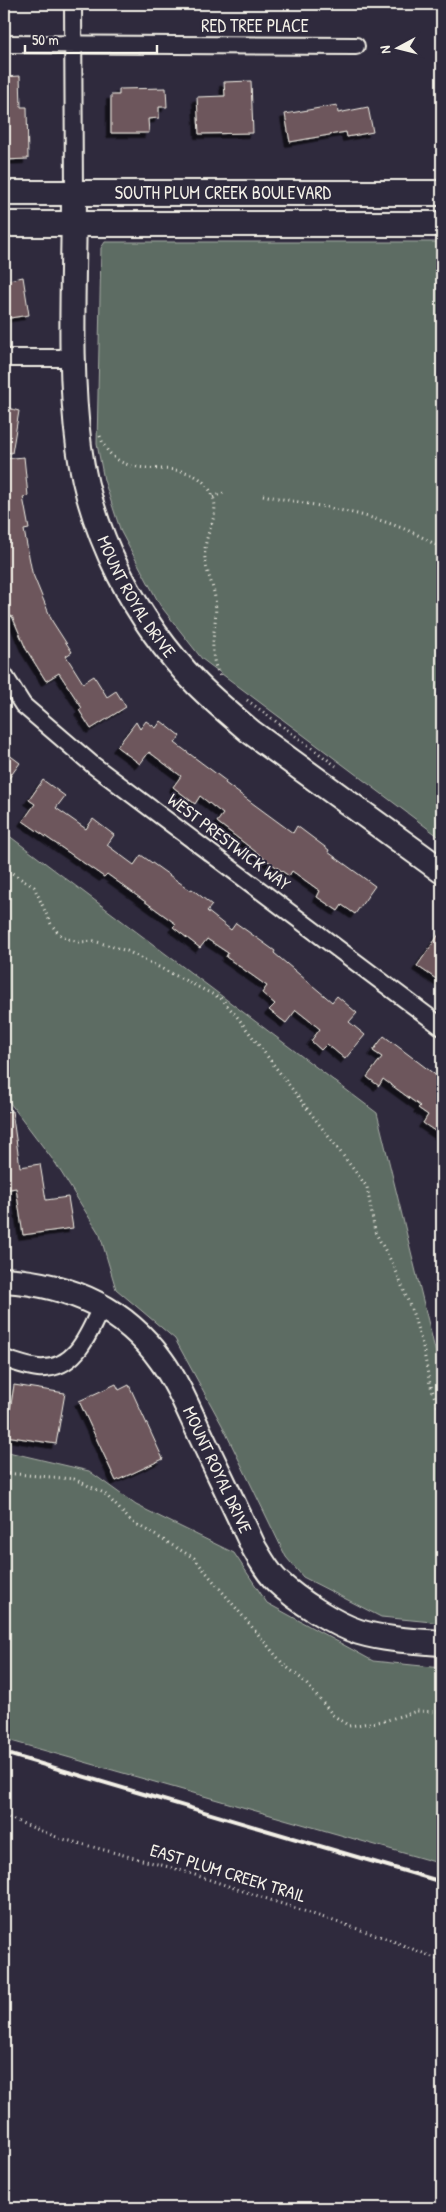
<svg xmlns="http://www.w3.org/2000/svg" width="446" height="2212" viewBox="0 0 446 2212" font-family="'Patrick Hand',sans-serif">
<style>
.green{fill:#5d6c63;stroke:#a8aea6}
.building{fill:#6d575b;stroke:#f4f1e8;filter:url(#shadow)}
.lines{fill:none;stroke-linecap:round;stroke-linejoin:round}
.street-casing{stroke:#f4f1e8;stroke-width:20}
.secondary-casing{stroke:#f4f1e8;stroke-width:28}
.path{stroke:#f4f1e8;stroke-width:3;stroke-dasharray:1 4;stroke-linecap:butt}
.street{stroke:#2f2a3d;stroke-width:16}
.secondary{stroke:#2f2a3d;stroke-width:24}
.rail{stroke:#f4f1e8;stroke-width:4}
.labels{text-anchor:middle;stroke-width:4;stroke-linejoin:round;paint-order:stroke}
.street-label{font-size:18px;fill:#f4f1e8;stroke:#2f2a3d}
</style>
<defs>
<filter id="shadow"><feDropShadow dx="-4.5" dy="4.5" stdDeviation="0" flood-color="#0009"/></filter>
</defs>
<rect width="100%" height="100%" fill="#2f2a3d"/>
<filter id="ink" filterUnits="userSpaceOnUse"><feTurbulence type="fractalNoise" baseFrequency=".02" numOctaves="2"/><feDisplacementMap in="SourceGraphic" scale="10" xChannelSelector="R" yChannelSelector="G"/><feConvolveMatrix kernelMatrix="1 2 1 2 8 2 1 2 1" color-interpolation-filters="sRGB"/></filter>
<g filter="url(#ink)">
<path class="green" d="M105 242H442V839L202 659 160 605 121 532 104 480 97 444 101 248Z
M4 832 377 1113 442 1378V1623L381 1617 303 1577 286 1557 222 1425 175 1339 116 1289 100 1235 56 1164 4 1095Z
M4 1451 89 1471 136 1505 234 1553 267 1603 373 1661 442 1668V1864L4 1739Z"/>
<path class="building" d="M20 76 21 107H27L28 159 4 160V77Z
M251 81 253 133 199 134 197 97 225 96 224 82Z
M166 88 167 107H159V118L148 119 149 133H111V95H119V89Z
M337 105 338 113 368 107 373 132 347 137 346 132 290 142 285 114Z
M23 277 29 315 4 319V281Z
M4 407 19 411 12 453 4 452Z
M24 457 28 496 23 497 29 529 24 530 32 572 52 621 72 652 66 656 83 683 94 676 107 697 116 691 126 707 91 729 79 710 82 708 59 673 46 681 26 649 12 616 4 619V459Z
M146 721 156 728 161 721 180 736 175 743 226 781 225 783 293 833 297 826 329 850 328 852 375 886 355 914 342 905 338 911 317 897 320 891 292 871 289 876 265 859 217 822 223 814 200 796 195 804 173 787 181 776 149 752 140 764 117 747 136 722 140 729Z
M4 751 20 763 4 785Z
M43 780 65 796 56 808 86 829 93 819 114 835 107 845 134 865 141 855 190 890 192 889 212 905 207 911 231 930 236 923 275 951 274 953 332 1002 337 996 357 1013 349 1022 365 1035 345 1059 327 1044 321 1050 311 1041 320 1029 296 1010 286 1023 269 1010 275 1004 262 993 267 986 226 957 228 953 207 939 200 948 173 927 176 924 107 874 104 877 23 821 35 804 29 800Z
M442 930V983L417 966Z
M384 1036 442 1080V1136L423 1123 428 1115 418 1108 420 1106 383 1079 379 1086 367 1077 382 1057 373 1051Z
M12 1111 20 1167 40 1164 46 1200 68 1197 73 1228 23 1235 16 1188 4 1190V1112Z
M116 1384 119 1390 129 1385 163 1459 116 1481 79 1401Z
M14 1385 65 1393 56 1444 6 1436Z"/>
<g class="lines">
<g class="street-casing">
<path id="street" d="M73 4 74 193
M4 44 356 46
M4 358H73
M4 675 23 705 93 765 442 1027
M4 1359C15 1362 27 1367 38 1368 76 1371 89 1333 102 1305"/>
</g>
<g class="secondary-casing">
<g id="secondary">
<path id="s1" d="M4 193H442"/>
<path id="s2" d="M74 193C74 277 68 363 79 447 90 533 136 621 197 684 214 701 232 716 251 732L442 871"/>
<path d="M4 224H442"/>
<path id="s3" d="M4 1280C67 1284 123 1307 161 1360 178 1383 189 1411 202 1438 219 1474 237 1511 254 1548 261 1560 268 1573 278 1582 297 1600 334 1624 359 1632 386 1640 415 1641 442 1643"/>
</g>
</g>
<path class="path" d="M100 436C120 493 186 447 211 492 222 513 206 529 205 550 203 567 213 582 215 598 219 626 205 650 220 676
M442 486 437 512 442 542
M263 495C323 508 391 514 442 549
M213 497 226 492
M247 700 336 766
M4 868 34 887 51 924 59 934 68 939 79 942 94 941 127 951 222 999 238 1018 367 1187 375 1232 395 1268 413 1314 423 1347 429 1380 442 1420
M4 1473 74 1479 104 1493 131 1521 194 1558 283 1664 303 1680 333 1715 349 1726 384 1721 417 1711 442 1712
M4 1816 59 1838 180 1870 388 1939 442 1961"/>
<use href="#street" class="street"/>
<use href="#secondary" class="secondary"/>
<path class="rail" d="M4 1753 442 1882"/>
</g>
</g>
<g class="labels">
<g class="street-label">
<text x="255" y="32">RED TREE PLACE</text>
<text dy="6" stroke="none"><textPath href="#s1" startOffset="219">SOUTH PLUM CREEK BOULEVARD</textPath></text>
<text dy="6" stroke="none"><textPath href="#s2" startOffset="416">MOUNT ROYAL DRIVE</textPath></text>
<text transform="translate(229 842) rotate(37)" y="6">WEST PRESTWICK WAY</text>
<text dy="6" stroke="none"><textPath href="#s3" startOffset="306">MOUNT ROYAL DRIVE</textPath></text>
<text transform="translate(228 1873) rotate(17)" y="6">EAST PLUM CREEK TRAIL</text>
</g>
</g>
<rect width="446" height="2212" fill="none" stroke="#2f2a3d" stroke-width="20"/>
<rect x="10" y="10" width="426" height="2192" fill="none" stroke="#f4f1e8" stroke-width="2" filter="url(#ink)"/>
<g transform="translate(398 48) rotate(263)" stroke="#2f2a3d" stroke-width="4" paint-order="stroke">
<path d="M0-4L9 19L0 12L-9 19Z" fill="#f4f1e8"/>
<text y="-8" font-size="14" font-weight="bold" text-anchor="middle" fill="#f4f1e8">N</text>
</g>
<path d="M25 45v8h132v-8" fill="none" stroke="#f4f1e8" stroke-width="2.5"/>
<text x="32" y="45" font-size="15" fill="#f4f1e8" stroke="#2f2a3d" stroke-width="4" paint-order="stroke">50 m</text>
</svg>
